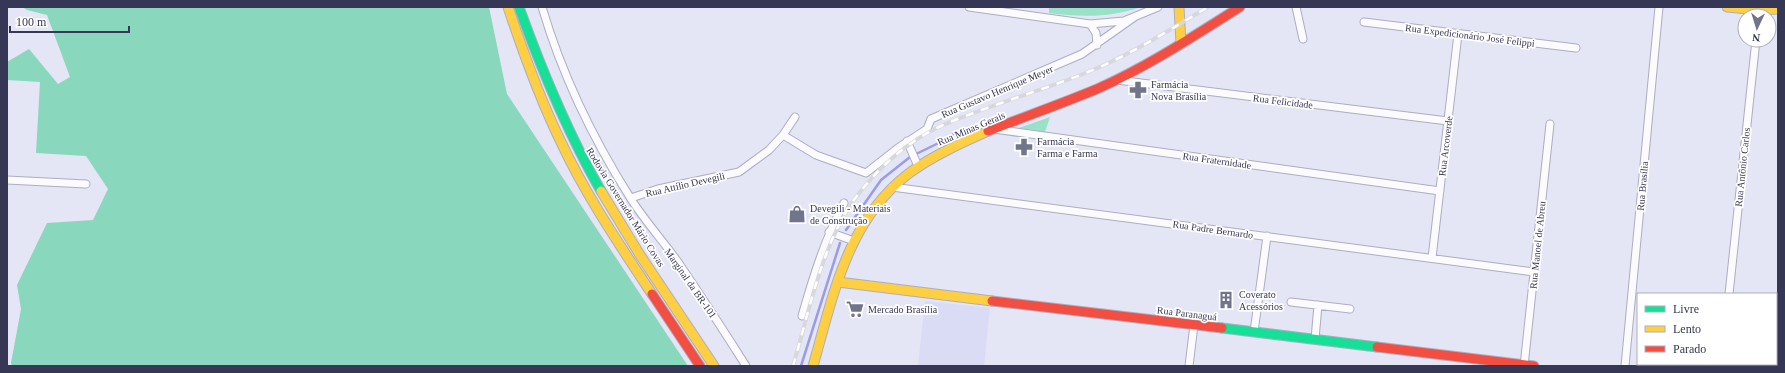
<svg xmlns="http://www.w3.org/2000/svg" width="1785" height="373" viewBox="0 0 1785 373" font-family="'Times New Roman',serif">
<style>
.built{fill:#d9dcf4}
.green{fill:#99e2c7}
.forest{fill:#89d7bc}
.lines{fill:none;stroke-linecap:round;stroke-linejoin:round}
.stream{stroke:#9a9ce8;stroke-width:2.5}
.street-casing{stroke:#acadc1;stroke-width:9}
.fast-casing{stroke:#acadc1;stroke-width:11}
.slow-casing{stroke:#acadc1;stroke-width:11}
.jam-casing{stroke:#acadc1;stroke-width:11}
.street{stroke:#fbfbfe;stroke-width:7}
.fast{stroke:#16e098;stroke-width:9}
.slow{stroke:#ffcf43;stroke-width:9}
.jam{stroke:#f24e42;stroke-width:9}
.rail-casing{stroke:#d7d8de;stroke-width:4}
.rail{stroke:#fff;stroke-width:2.5;stroke-dasharray:8;stroke-linecap:butt}
.labels{text-anchor:middle;stroke-width:3.5;stroke-linejoin:round;paint-order:stroke}
.street-label{font-size:10px;fill:#353754;stroke:#fff}
.poi-label{font-size:10px;fill:#353754;stroke:#fff;text-anchor:start}
</style>
<rect width="100%" height="100%" fill="#e4e5f5"/>
<path class="built" d="M925 301 990 308 984 366H918Z"/>
<path class="green" d="M1049 7H1141C1110 18 1080 17 1049 13Z
M1050 117 1045 132 1019 128Z"/>
<path class="forest" d="M22 7H489L507 94 688 366H12L11 363 21 309 17 285 47 223 93 220 108 189 86 156 36 153 40 82 7 80V62L29 49 58 84 70 77 47 15 27 10Z"/>
<g class="lines">
<path class="stream" d="M916 154 951 137 954 133
M846 230 881 180 910 157
M801 366 840 243"/>
<g class="street-casing">
<path id="street" d="M542 7C562 75 593 139 631 199 645 221 663 241 678 262 701 296 724 331 746 366
M969 7 1090 24 1124 21 1158 7
M1296 7 1303 39
M1364 22 1576 48
M1090 24 1096 33 1097 45
M1117 80 1448 121
M994 129 1440 191
M783 135 816 155 866 173 898 148 927 129 931 119 1082 54 1136 16
M907 141 918 166
M7 180 86 184
M892 187 1534 272
M631 198 658 189 739 172 769 150 783 135 795 117
M829 232 854 241
M1432 258 1458 34
M1729 294 1756 40
M1291 302 1350 309
M802 316C813 277 825 239 844 203
M1254 332 1267 236
M1315 339 1318 305
M1189 366 1194 325
M1524 366 1550 124
M1625 366 1659 7
M1721 366 1722 364"/>
</g>
<g class="fast-casing">
<path id="fast" d="M519 7C542 71 567 132 601 191
M1222 328 1377 347"/>
</g>
<g class="slow-casing">
<path id="slow" d="M508 7C523 52 539 97 560 140 585 194 619 244 652 294
M1179 7 1181 44
M1727 7 1759 10 1778 9
M601 191 640 255 714 366
M838 282 992 301
M813 366C833 296 847 221 908 174 932 156 961 143 988 131"/>
</g>
<g class="jam-casing">
<path id="jam" d="M988 131C1024 117 1061 104 1097 89 1147 67 1194 36 1240 7
M652 294 700 366
M992 301 1222 328
M1377 347 1534 366"/>
</g>
<use href="#street" class="street"/>
<use href="#fast" class="fast"/>
<use href="#slow" class="slow"/>
<use href="#jam" class="jam"/>
<g class="rail-casing">
<path id="rail" d="M793 366C809 312 822 243 856 197 878 168 908 141 941 126 987 106 1037 92 1083 74 1127 57 1168 31 1208 7"/>
</g>
<use href="#rail" class="rail"/>
</g>
<defs>
<g id="pharmacy-bare" transform="scale(1.38)"><path d="M-2-6h4v4h4v4h-4v4h-4v-4h-4v-4h4Z" fill="#72748c" stroke="#fff" stroke-width="2.5" paint-order="stroke"/></g>
<g id="shop-bare" transform="scale(1.38)"><path d="M-5-2.5h2.3a2.7 3.5 0 0 1 5.4 0H5L5.5 6h-11ZM-1.5-2.5h3a1.5 2.3 0 0 0-3 0Z" fill="#72748c" stroke="#fff" stroke-width="2.5" paint-order="stroke"/></g>
<g id="building-bare" transform="scale(1.38)"><path d="M-4-6H4V6H1V3H-1V6H-4ZM-2.5-4.3h1.7v1.8h-1.7ZM.8-4.3h1.7v1.8H.8ZM-2.5-1h1.7V.8h-1.7ZM.8-1h1.7V.8H.8Z" fill="#72748c" stroke="#fff" stroke-width="2.5" paint-order="stroke"/></g>
<g id="supermarket-bare" transform="scale(1.38)"><path d="M-6-5.5h2.5l.6 2H6L4.5 2H-2.5L-4.4-4H-6ZM-1.5 3.2a1.3 1.3 0 1 0 .1 0ZM3 3.2a1.3 1.3 0 1 0 .1 0Z" fill="#72748c" stroke="#fff" stroke-width="2.5" paint-order="stroke"/></g>
</defs>
<g fill-rule="evenodd">
<use href="#pharmacy-bare" x="1138" y="90"/>
<use href="#pharmacy-bare" x="1024" y="147"/>
<use href="#shop-bare" x="797" y="214"/>
<use href="#building-bare" x="1226" y="300"/>
<use href="#supermarket-bare" x="855" y="309"/>
</g>
<g class="labels">
<g class="street-label">
<text transform="translate(1470 35) rotate(7)" y="4">Rua Expedicionário José Felippi</text>
<text transform="translate(997 91) rotate(-23)" y="4">Rua Gustavo Henrique Meyer</text>
<text transform="translate(1283 101) rotate(7)" y="4">Rua Felicidade</text>
<text transform="translate(971 128) rotate(-23)" y="4">Rua Minas Gerais</text>
<text transform="translate(1445 146) rotate(-83)" y="4">Rua Arcoverde</text>
<text transform="translate(1217 160) rotate(8)" y="4">Rua Fraternidade</text>
<text transform="translate(1742 167) rotate(-84)" y="4">Rua Antônio Carlos</text>
<text transform="translate(685 184) rotate(-13)" y="4">Rua Attílio Devegili</text>
<text transform="translate(1642 186) rotate(-85)" y="4">Rua Brasília</text>
<text transform="translate(626 207) rotate(58)" y="4">Rodovia Governador Mário Covas</text>
<text transform="translate(1213 229) rotate(8)" y="4">Rua Padre Bernardo</text>
<text transform="translate(1537 245) rotate(-84)" y="4">Rua Manoel de Abreu</text>
<text transform="translate(691 283) rotate(55)" y="4">Marginal da BR-101</text>
<text transform="translate(1187 313) rotate(7)" y="4">Rua Paranaguá</text>
</g>
<g class="poi-label">
<text x="1151" y="88">Farmácia<tspan x="1151" dy="12">Nova Brasília</tspan></text>
<text x="1037" y="145">Farmácia<tspan x="1037" dy="12">Farma e Farma</tspan></text>
<text x="810" y="212">Devegili - Materiais<tspan x="810" dy="12">de Construção</tspan></text>
<text x="1239" y="298">Coverato<tspan x="1239" dy="12">Acessórios</tspan></text>
<text x="868" y="313">Mercado Brasília</text>
</g>
</g>
<rect width="1785" height="373" fill="none" stroke="#353754" stroke-width="16"/>
<rect x="1637" y="293" width="140" height="72" fill="#ffffff" stroke="#aeafbb"/>
<rect x="1645" y="306" width="20" height="6" fill="#16e098" stroke="#aeafbb"/>
<text x="1673" y="313" font-size="12" fill="#353754">Livre</text>
<rect x="1645" y="326" width="20" height="6" fill="#ffcf43" stroke="#aeafbb"/>
<text x="1673" y="333" font-size="12" fill="#353754">Lento</text>
<rect x="1645" y="346" width="20" height="6" fill="#f24e42" stroke="#aeafbb"/>
<text x="1673" y="353" font-size="12" fill="#353754">Parado</text>
<g transform="translate(1757 28) rotate(184)"><circle r="19" fill="#ffffff" stroke="#aeafbb"/>
<path d="M0-3L7 15L0 10L-7 15Z" fill="#72748c"/>
<text y="-6" font-size="11" font-weight="bold" text-anchor="middle" fill="#353754">N</text>
</g>
<path d="M10 26v6h119v-6" fill="none" stroke="#353754" stroke-width="2"/>
<text x="16" y="26" font-size="12" fill="#353754" stroke="#ffffff" stroke-width="3" paint-order="stroke">100 m</text>
</svg>
